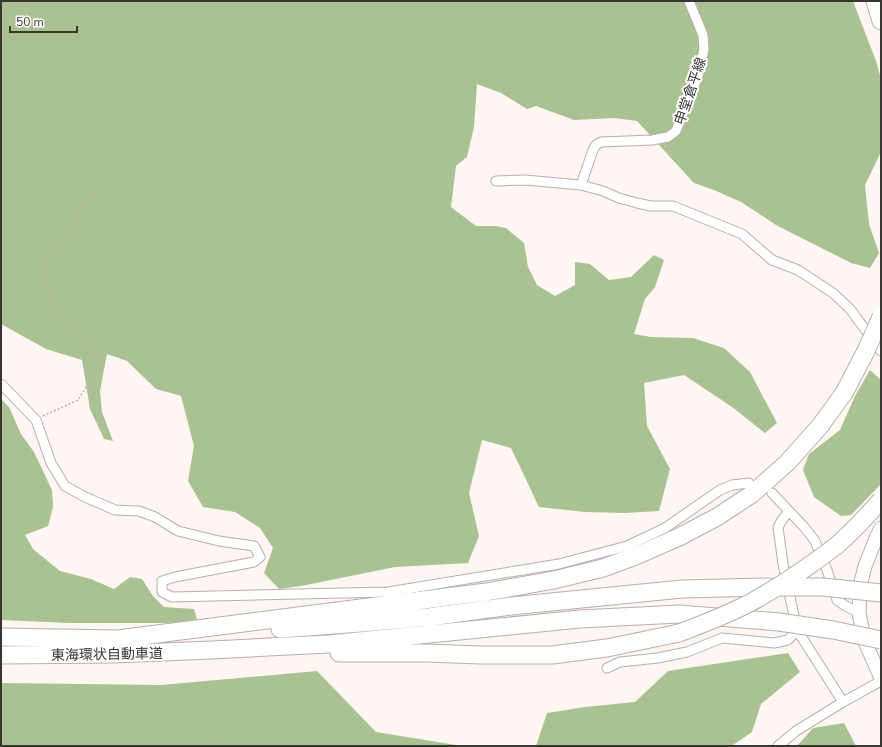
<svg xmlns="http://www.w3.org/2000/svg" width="882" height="747" viewBox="0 0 882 747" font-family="'Nunito Sans','Noto Sans JP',sans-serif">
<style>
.forest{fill:#aac291}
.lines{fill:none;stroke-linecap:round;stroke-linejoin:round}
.street-casing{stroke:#b8afab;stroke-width:11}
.secondary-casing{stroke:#b8afab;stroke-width:15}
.highway-casing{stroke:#b8afab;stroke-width:19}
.path{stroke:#b9b3af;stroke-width:1.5;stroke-dasharray:2 2;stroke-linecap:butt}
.street{stroke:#fff;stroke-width:9}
.secondary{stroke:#fff;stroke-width:13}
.highway{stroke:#fff;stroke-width:17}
.highway-bridge-casing{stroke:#b8afab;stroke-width:19;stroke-linecap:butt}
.highway-bridge{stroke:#fff;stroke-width:17}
.labels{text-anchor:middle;stroke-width:4;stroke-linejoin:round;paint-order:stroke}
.street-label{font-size:14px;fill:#393533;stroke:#fff}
</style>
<rect width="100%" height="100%" fill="#fef6f2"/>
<path class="forest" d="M1 1H853L876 61 881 79V152L865 185 869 224 879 253 870 268 851 263 776 225 741 202 714 190 694 183 671 158 637 121 614 118 574 120 536 106 527 109 501 93 477 84 474 127 467 157 456 166 451 207 476 226H496L506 228 524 243 528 267 537 285 555 296 575 285V262L590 264 609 280 631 277 654 255 664 260 655 287 645 299 634 334 651 337 693 338 724 348 750 372 777 423 765 433 732 407 684 375 644 383 647 426 670 469 659 511 625 513 585 512 539 507 511 448 482 440 469 493 479 536 468 563 395 567 301 586 279 589 264 573 273 548 260 528 235 512 203 507 188 481 194 446 181 396 156 389 127 361 107 354 100 391 102 412 113 441 104 439 90 409 82 360 46 349 1 324Z
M870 370 881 380V484L851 515 841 516 814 497 803 470 809 454 840 430 855 396Z
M1 399 9 407 21 434 34 452 52 490 53 507 48 526 25 535 33 549 60 571 91 579 114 589 130 577 142 579 153 596 164 607 194 609 198 623H69L1 620Z
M788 653 800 672 761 704 752 732 733 745 731 746H683L679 745 676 746H536L547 713 585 707 635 702 668 671Z
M317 671 376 732 462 746H1V683L161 685Z
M844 723 856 746H797L813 728Z"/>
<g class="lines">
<g class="street-casing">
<path id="street" d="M496 181 525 180 581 185 603 191 619 198 637 203 651 206H673L742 234 772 260 798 270 833 293 850 309 881 351
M581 185 593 150 596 145 601 142 652 140 668 137 676 131 698 76 704 49 703 35 689 1
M1 384 36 420 51 463 65 486 85 497 115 510 139 511 155 517 178 531 219 541 254 546 260 557 254 562 175 577 162 581V592L172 597 388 592 559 564 627 546 665 528 720 490 732 485 749 483
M772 493 805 528 815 541 827 570 837 600 844 605 859 613
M789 511 782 520 778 527 783 564 797 630 843 702
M607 668 620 662 658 658 687 652 722 638 774 643 788 640 797 630
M778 746 796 731 843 702 881 681"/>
</g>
<g class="secondary-casing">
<path id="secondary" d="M881 528 877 536 865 566 860 586 859 613 865 642 881 678"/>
</g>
<g class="highway-casing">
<path id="highway" d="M875 1 881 21
M280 629 361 623 429 617 511 606 682 589 769 587
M1 637 118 639H129
M118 639 486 592 554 580 603 568 638 555 679 537 717 517 752 494 787 463 820 426 844 393
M339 653H426L480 655H552L607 648 679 633
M1 655 113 654 212 650 329 644 580 619 679 614 779 622"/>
</g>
<path class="path" d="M43 416 78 400 101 364 82 334 56 305 44 289 42 270 90 198
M220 742 222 746"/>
<use href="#street" class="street"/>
<use href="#secondary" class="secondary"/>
<use href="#highway" class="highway"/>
<g class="highway-bridge-casing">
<path id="highway-bridge" d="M844 393 866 351 881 317
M777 587H823L881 593
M779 622 833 630 881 640
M679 633C705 623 733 613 757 599 785 583 811 565 836 546 852 532 867 516 881 500"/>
</g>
<use href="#highway-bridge" class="highway-bridge"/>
</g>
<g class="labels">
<g class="street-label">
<text transform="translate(690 91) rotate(-71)" y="5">申堂倉平線</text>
<text transform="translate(107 654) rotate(-1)" y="5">東海環状自動車道</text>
</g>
</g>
<rect width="882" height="747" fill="none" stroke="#393533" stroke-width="4"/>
<path d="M10 26v6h67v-6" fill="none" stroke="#393533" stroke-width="2"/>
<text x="16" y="26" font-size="12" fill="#393533" stroke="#ffffff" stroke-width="3" paint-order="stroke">50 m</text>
</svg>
